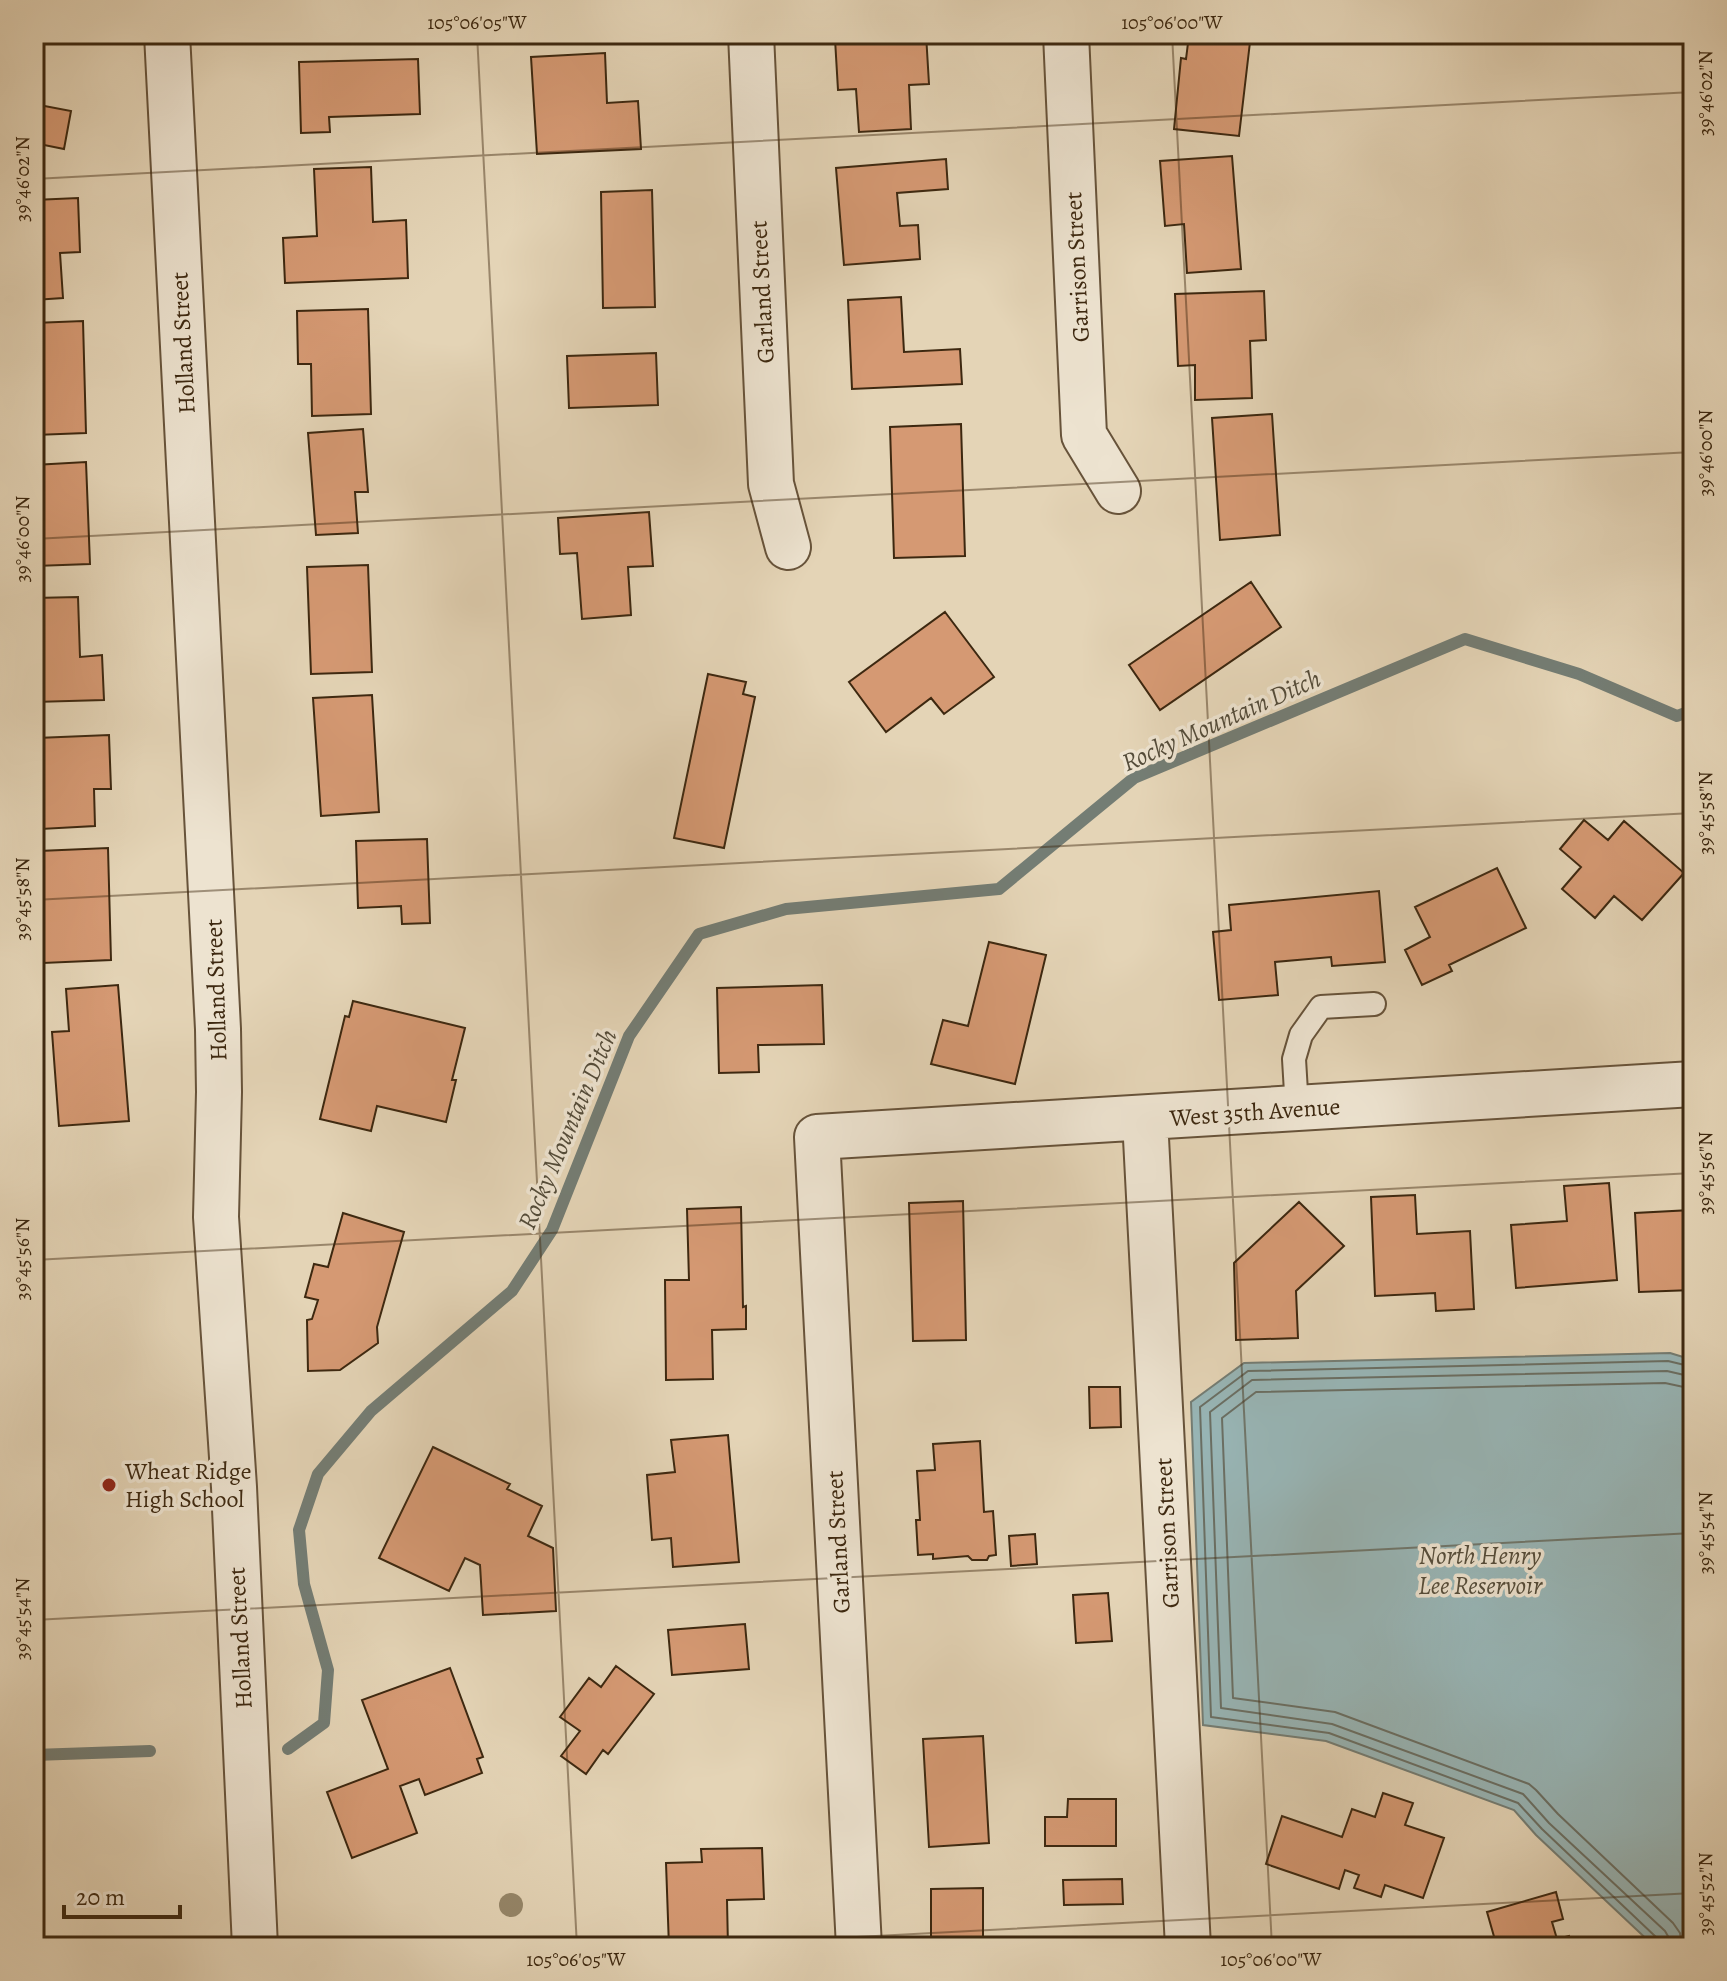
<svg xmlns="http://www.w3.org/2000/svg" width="1727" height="1981" viewBox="0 0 1727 1981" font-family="Alegreya,serif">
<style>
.water{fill:#98b6b7;stroke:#747d74;stroke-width:2}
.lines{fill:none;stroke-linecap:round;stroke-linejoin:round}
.shore{stroke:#6a6f64;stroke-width:2}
.stream{stroke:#747d74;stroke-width:12}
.building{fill:#d59973;stroke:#3d2810;stroke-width:2}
.lane-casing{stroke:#67533a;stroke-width:26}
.street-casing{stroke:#67533a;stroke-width:48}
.lane{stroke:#ede3d0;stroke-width:22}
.street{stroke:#ede3d0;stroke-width:44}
.tree{fill:#958669}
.ticks{fill:none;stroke:#3d2810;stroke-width:2;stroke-opacity:0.45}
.poi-dot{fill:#8f2418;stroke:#ede3d0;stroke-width:3}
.labels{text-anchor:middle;stroke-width:7;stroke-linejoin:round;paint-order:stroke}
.street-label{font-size:24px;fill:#3d2810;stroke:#ede3d0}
.poi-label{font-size:24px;fill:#3d2810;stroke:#ede3d0;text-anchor:start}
.water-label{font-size:26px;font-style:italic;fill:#544c3a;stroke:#ede3d0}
.neatline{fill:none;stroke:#3d2810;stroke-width:3}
.ticks-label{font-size:20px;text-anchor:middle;fill:#3d2810}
</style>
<rect width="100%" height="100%" fill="#e4d4b6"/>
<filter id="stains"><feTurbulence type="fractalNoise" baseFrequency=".0025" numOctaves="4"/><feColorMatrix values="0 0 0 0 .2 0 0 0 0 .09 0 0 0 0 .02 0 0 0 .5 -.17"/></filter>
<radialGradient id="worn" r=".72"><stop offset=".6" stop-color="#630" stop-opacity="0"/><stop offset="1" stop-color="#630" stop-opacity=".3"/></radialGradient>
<path class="water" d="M1670 1353 1693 1360V1947H1655L1536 1835 1514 1810 1326 1741 1203 1725 1191 1402 1244 1363Z"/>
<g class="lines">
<path class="shore" d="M1660 1947 1657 1938 1542 1829 1518 1803 1329 1733 1211 1717 1200 1407 1248 1371 1668 1361 1693 1367
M1670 1947 1669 1938 1665 1931 1549 1823 1523 1794 1332 1724 1221 1708 1210 1412 1252 1380 1667 1371 1693 1377
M1682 1947 1680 1933 1673 1923 1558 1814 1536 1790 1529 1784 1335 1712 1233 1698 1222 1418 1256 1392 1665 1383 1693 1389"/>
<path class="stream" d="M288 1749 324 1723 328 1670 304 1584 299 1530 318 1474 371 1411 512 1291 552 1230 629 1036 699 934 786 909 999 889 1134 778 1465 639 1579 674 1677 716 1693 710
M34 1755 150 1751"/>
</g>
<path class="building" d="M926 34 929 84 909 85 911 129 859 132 856 89 838 90 835 39Z
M1189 35 1250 42 1239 136 1174 129 1181 58 1186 59Z
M605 53 607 103 638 101 641 149 537 154 531 57Z
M418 59 420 114 329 117 330 132 301 133 299 62Z
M34 104 71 111 64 149 34 143Z
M1232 156 1241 269 1187 273 1184 224 1165 226 1160 161Z
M946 159 948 189 897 193 900 226 918 225 920 259 844 265 836 168Z
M371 167 373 222 406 220 408 278 285 283 283 238 317 236 314 169Z
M652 190 655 307 603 308 601 192Z
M78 198 80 252 60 253 63 298 34 300V200Z
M1264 291 1266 340 1250 341 1252 398 1195 400V365L1178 366 1175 294Z
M901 297 904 352 960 349 962 384 852 389 848 300Z
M368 309 371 414 312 416 311 364H298L297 311Z
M83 321 86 433 35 435 34 323Z
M656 353 658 405 569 408 567 356Z
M1272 414 1280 535 1220 540 1212 418Z
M961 424 965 556 894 558 890 427Z
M363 429 368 492H355L358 533 316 535 308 433Z
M86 462 90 564 35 566 34 465Z
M649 512 653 566 628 567 631 615 582 619 577 553 560 554 558 518Z
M368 565 372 672 311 674 307 567Z
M1251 582 1281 627 1160 710 1129 665Z
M78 597 80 657 102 655 104 700 34 702V598Z
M945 612 994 677 944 714 931 698 886 732 849 682Z
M708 674 746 682 743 694 755 697 724 848 674 838Z
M372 695 379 812 321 816 313 698Z
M109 735 111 789H94L95 826 41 829 37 738Z
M1584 820 1608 840 1624 821 1684 873 1642 920 1614 896 1595 918 1562 889 1581 867 1560 849Z
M427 839 430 923 402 924 401 906 358 908 356 841Z
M108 848 111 960 43 963 39 851Z
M1497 868 1526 928 1449 965 1452 971 1422 985 1405 950 1430 937 1415 907Z
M1379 891 1385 962 1332 966 1331 957 1275 962 1278 995 1219 1000 1213 932 1231 930 1229 905Z
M989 942 1046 955 1015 1084 931 1064 943 1020 968 1026Z
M118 985 129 1121 59 1126 52 1032 69 1031 66 989Z
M822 985 824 1044 758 1045 759 1072 719 1073 717 988Z
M353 1001 465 1028 452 1080H456L446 1122 377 1106 371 1131 320 1119 345 1016 349 1017Z
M1689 1160H1693V1290L1639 1292 1635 1213 1691 1210Z
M1609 1183 1617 1280 1516 1288 1511 1225 1567 1221 1564 1186Z
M1415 1195 1417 1234 1470 1231 1474 1309 1436 1311 1435 1293 1375 1296 1371 1197Z
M963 1201 966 1340 913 1341 909 1203Z
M1299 1202 1344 1246 1296 1291 1298 1338 1236 1340 1234 1263Z
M741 1207 743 1307 746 1306V1329L712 1330 713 1379 666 1380 665 1280H689L687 1209Z
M343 1213 404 1232 377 1327 378 1343 340 1370 308 1371 307 1320 312 1319 318 1300 305 1297 314 1264 328 1267Z
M1089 1387H1120L1121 1427 1090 1428Z
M728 1435 739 1562 673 1567 671 1538 652 1540 647 1475 675 1472 671 1440Z
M980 1441 984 1512 993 1511 996 1555 989 1556 987 1560H972L968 1556 933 1559V1554L918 1555 916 1520H920L917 1471 935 1470 933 1444Z
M433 1447 510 1484 507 1489 542 1506 528 1536 553 1548 556 1611 483 1615 480 1565 465 1558 449 1591 379 1558Z
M1035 1534 1037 1564 1011 1566 1009 1536Z
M1108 1593 1112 1641 1076 1643 1073 1595Z
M745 1624 749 1669 672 1675 668 1630Z
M616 1666 654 1694 608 1754 603 1750 586 1774 561 1756 580 1731 560 1717 589 1678 601 1687Z
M450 1668 483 1757 477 1759 482 1773 425 1795 419 1779 400 1786 417 1833 352 1858 327 1792 388 1769 362 1700Z
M983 1736 989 1843 929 1847 923 1739Z
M1383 1793 1413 1803 1405 1825 1444 1838 1423 1898 1385 1885 1381 1897 1354 1888 1359 1875 1345 1870 1339 1889 1266 1864 1282 1816 1342 1837 1352 1809 1375 1817Z
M1068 1799H1116V1846H1045V1817H1067Z
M762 1848 764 1899 727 1900 728 1947H669L666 1863 702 1862 701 1849Z
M1122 1879 1123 1904 1064 1905 1063 1880Z
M983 1888V1947H931V1889Z
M1556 1892 1563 1919 1552 1922 1557 1939 1569 1936 1572 1947H1497L1487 1912Z"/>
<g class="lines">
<g class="lane-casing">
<path id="lane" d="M1297 1109 1294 1059 1301 1035 1321 1007 1374 1004"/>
</g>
<g class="street-casing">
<path id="street" d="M167 34 218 1029 219 1092 216 1217 234 1487 255 1947
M751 34 771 484 788 547
M1066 34 1084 435 1118 491
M1145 1119 1188 1947
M859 1947 817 1137 1693 1084"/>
</g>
<use href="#lane" class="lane"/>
<use href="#street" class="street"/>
</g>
<circle class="tree" cx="511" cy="1905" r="12"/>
<path class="ticks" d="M477 34 577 1947M1172 34 1272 1947M34 179 1693 92M34 539 1693 452M34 900 1693 813M34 1260 1693 1173M34 1620 1693 1533M666 1947 1693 1893"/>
<circle class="poi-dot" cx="109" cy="1485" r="8"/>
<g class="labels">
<g class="street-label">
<text transform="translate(1077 267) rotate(-93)" y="8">Garrison Street</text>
<text transform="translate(762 292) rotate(-93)" y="8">Garland Street</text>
<text transform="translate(183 343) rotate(-93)" y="8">Holland Street</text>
<text transform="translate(216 990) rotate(-92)" y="8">Holland Street</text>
<text transform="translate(1255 1112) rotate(-4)" y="8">West 35th Avenue</text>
<text transform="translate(1167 1533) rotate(-93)" y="8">Garrison Street</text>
<text transform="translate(838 1542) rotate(-93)" y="8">Garland Street</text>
<text transform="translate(240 1638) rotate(-93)" y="8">Holland Street</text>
</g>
<g class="poi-label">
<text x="125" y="1479">Wheat Ridge<tspan x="125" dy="28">High School</tspan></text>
</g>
<g class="water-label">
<text transform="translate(1221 720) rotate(-24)" y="9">Rocky Mountain Ditch</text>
<text transform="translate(567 1129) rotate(-67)" y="9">Rocky Mountain Ditch</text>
<text x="1480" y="1564">North Henry<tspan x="1480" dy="30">Lee Reservoir</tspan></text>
</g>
</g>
<rect width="1727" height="1981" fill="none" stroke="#e4d4b6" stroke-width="88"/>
<path d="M64 1905v12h116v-12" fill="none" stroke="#3d2810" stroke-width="4"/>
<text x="76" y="1905" font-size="24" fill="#3d2810" stroke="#ede3d0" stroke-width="6" paint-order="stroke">20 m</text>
<rect x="44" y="44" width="1639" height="1893" class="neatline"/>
<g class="ticks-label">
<text x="477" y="29">105°06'05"W</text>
<text x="1172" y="29">105°06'00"W</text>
<text transform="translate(1705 93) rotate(-90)" y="7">39°46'02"N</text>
<text transform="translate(22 179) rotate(-90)" y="7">39°46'02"N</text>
<text transform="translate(1705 453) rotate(-90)" y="7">39°46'00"N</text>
<text transform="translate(22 539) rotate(-90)" y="7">39°46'00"N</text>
<text transform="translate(1705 813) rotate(-90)" y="7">39°45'58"N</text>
<text transform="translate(22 899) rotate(-90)" y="7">39°45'58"N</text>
<text transform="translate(1705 1173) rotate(-90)" y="7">39°45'56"N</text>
<text transform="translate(22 1259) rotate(-90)" y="7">39°45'56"N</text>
<text transform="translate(1705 1533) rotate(-90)" y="7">39°45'54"N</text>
<text transform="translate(22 1619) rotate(-90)" y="7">39°45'54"N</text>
<text transform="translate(1705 1894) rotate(-90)" y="7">39°45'52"N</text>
<text x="576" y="1966">105°06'05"W</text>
<text x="1271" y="1966">105°06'00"W</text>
</g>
<rect width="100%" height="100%" filter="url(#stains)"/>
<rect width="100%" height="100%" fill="url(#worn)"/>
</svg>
